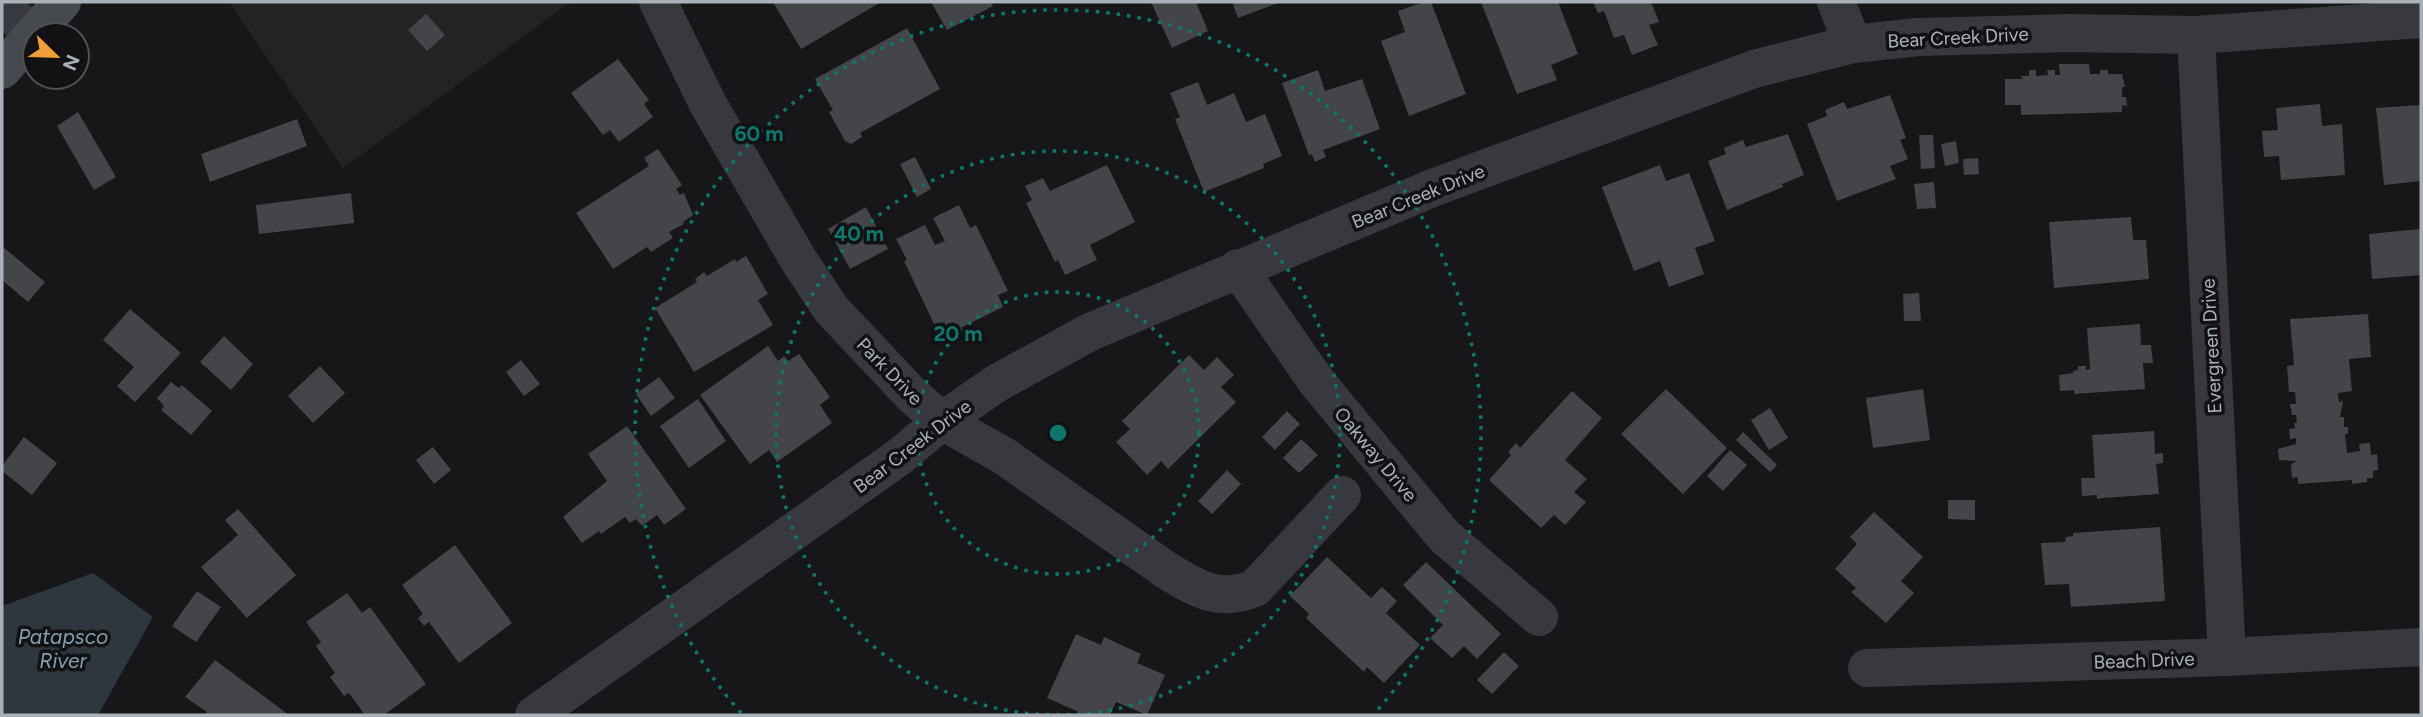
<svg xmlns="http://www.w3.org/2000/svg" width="2423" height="717" viewBox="0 0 2423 717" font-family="Figtree,sans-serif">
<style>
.built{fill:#232326}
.water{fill:#2d373d}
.building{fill:#434549}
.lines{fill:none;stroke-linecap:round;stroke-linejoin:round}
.minor{stroke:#38393e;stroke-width:38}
.secondary{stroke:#46494e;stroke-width:38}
.ring{fill:none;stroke:#0f766e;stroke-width:3.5;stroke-dasharray:3.5 7}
.labels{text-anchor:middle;stroke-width:7;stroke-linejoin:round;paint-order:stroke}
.street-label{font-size:19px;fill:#a9b0b9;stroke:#121214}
.water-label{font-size:21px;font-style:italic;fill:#81a1b3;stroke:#121214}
.centre{fill:#0f766e;stroke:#121214;stroke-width:3.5}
.ring-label{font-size:21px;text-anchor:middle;font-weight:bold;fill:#0f766e;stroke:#121214;stroke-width:7;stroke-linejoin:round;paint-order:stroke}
</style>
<rect width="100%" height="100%" fill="#171719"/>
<path class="built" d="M229 2H571L343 168Z"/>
<path class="water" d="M93 573 153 617 98 715H2V606Z"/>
<path class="building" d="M773 2H881L801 49Z
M931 2H991L993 6 947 30Z
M1151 2H1196L1208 31 1172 48Z
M1232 2H1281L1238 18Z
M1424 2H1431L1466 94 1409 116 1381 41 1405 32 1398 11Z
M1481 2H1558L1578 54 1551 65 1557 80 1517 94Z
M1593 2H1651L1659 22 1649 25 1658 45 1632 55 1624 35 1614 38 1604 11 1598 13Z
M426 14 445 35 427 51 408 30Z
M907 28 940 89 860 133 862 137 851 144 845 141 829 112 833 110 815 79Z
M618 59 649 100 644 104 653 117 619 142 610 130 603 135 571 93Z
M2059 64H2089L2090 74H2100V70H2108V74H2122L2125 87H2122V97H2126L2127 106 2122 105V112L2021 115V105H2005V79H2022L2021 76H2029V70H2036V76L2048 75 2047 70H2055V75H2060Z
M1318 70 1325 91 1362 79 1380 129 1323 150 1326 157 1315 162 1312 154 1309 155 1282 83Z
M1198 82 1207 105 1234 93 1246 122 1265 114 1282 156 1263 164 1264 168 1204 192 1175 119 1180 117 1170 93Z
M1890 95 1906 138 1900 140 1908 159 1890 166 1896 179 1837 201 1807 124 1827 116 1825 110 1844 102 1847 109Z
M2320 104 2322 126 2342 124 2345 175 2281 180 2279 156 2264 157 2262 131 2278 130 2276 108Z
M2421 105V181L2384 185 2376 108Z
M78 112 116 177 94 190 57 126Z
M297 119 307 146 210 182 201 154Z
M1788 134 1804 175 1782 184 1783 187 1727 210 1708 161 1726 154 1724 148 1743 140 1746 147Z
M1919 135H1933L1935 168 1921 169Z
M1956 141 1959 163 1945 166 1941 144Z
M658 149 682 185 676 189 680 195 684 193 693 215 683 222 684 224 669 232 673 238 651 252 647 247 613 269 576 213 649 166 644 158Z
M915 157 931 189 917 197 900 164Z
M1978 158 1979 174 1964 175 1963 159Z
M1107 165 1135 222 1090 245 1097 260 1065 275 1058 260 1055 262 1026 203 1032 200 1025 186 1043 178 1050 191Z
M1660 165 1666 181 1689 173 1715 241 1695 248 1704 274 1669 287 1660 261 1634 271 1602 187Z
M1934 182 1936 208 1917 209 1914 184Z
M351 193 354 223 259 234 256 205Z
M959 205 970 228 976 225 1008 291 998 295 1003 307 950 333 944 322 935 326 904 261 907 260 896 239 925 225 935 245 945 241 933 218Z
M866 207 888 249 850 269 828 229Z
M2131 217 2133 240H2146L2149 279 2054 288 2049 222Z
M2420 229 2421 275 2372 279 2369 234Z
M2 246 45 282 28 302 2 280Z
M746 256 768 294 758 300 773 325 694 372 655 308 697 282 695 279 704 272 707 276 735 259 736 262Z
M1919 293 1921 321H1904L1903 294Z
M130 309 181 353 135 402 117 386 134 367 103 340Z
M2368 314 2371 357 2349 359 2352 391 2338 393 2339 402 2343 401 2340 417H2344V427H2348V434H2345L2347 453 2360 451 2359 444 2370 443 2371 455 2377 454 2378 470 2373 471V478H2367V482L2352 484V480L2298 484V477L2292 478 2291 464 2297 461 2279 460 2278 449 2296 444V438L2290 439 2289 429 2295 428 2294 423H2297L2296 415H2292L2290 404H2296L2295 392H2289L2287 366 2294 365 2290 319Z
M2140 324 2141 345H2151L2153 363H2143L2145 389 2074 394V390L2060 391 2059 375 2073 373V371L2078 370V366H2086V370L2090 369 2087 328Z
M224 336 253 364 231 390 200 362Z
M768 346 778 361 784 356 788 361 799 354 830 397 820 405 832 423 777 462 769 450 750 464 700 395Z
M1189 355 1204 370 1217 357 1234 375 1221 387 1236 402 1168 469 1161 461 1147 475 1116 442 1130 429 1122 421Z
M521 360 540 384 524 396 506 372Z
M320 366 345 393 313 423 288 396Z
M659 377 675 398 651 416 636 394Z
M171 382 179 388 182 385 212 411 191 435 161 410 164 406 157 398Z
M1666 389 1727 448 1683 494 1621 434Z
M1923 389 1930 440 1873 448 1866 398Z
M1572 391 1602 418 1565 460 1587 479 1574 492 1586 502 1565 525 1554 515 1541 528 1489 480 1511 455 1508 452 1516 443 1520 448Z
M698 399 726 441 689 468 660 426Z
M1770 408 1788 438 1769 450 1751 420Z
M1287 411 1300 424 1275 450 1262 437Z
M627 426 686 509 664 525 657 515 642 526 636 519 630 523 625 517 601 534 599 531 582 543 563 517 607 481 588 454Z
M2154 431 2155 454 2163 453V463L2156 464 2159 494 2103 498 2097 499V495L2082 496 2081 478H2095L2092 435Z
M1743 432 1777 465 1770 472 1736 440Z
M24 437 57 463 32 495 2 471V466Z
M1301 439 1318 455 1299 473 1283 458Z
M433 447 451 470 434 484 416 460Z
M1730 450 1747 465 1723 491 1707 476Z
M1227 470 1241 484 1212 514 1198 501Z
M1948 500H1975V520L1948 519Z
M238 509 296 575 247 618 201 567 238 535 225 520Z
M1874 512 1923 557 1901 581 1914 593 1886 623 1851 592 1856 588 1835 569 1857 544 1850 537Z
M2160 527 2165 601 2071 607 2069 584 2045 585 2041 543 2065 542 2066 537 2073 536V533Z
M455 545 512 623 459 663 429 622 424 626 418 618 423 614 402 585Z
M1327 557 1371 598 1382 587 1397 601 1386 613 1420 645 1384 683 1367 667 1364 672 1306 618 1309 614 1290 596Z
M1426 562 1501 634 1477 659 1464 646 1452 658 1430 638 1443 625 1403 585Z
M197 591 221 607 196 642 172 626Z
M347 593 362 613 370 607 426 684 384 715H365L349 693 344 696 330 677 335 673 316 646 321 642 306 622Z
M1076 634 1101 645 1104 637 1141 654 1137 663 1165 675 1147 715 1116 702 1110 715H1086L1047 698Z
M1504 652 1519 666 1492 694 1477 680Z
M215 660 289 715H204L207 712 185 697Z"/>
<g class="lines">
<path class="minor" d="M658 2 708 104 798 259 831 309 913 396 942 421 1004 456 1166 570C1197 589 1219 603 1255 588L1342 495
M1836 2 1853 44
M2 5 33 34
M2196 35 2227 657
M1238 268 1316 381 1444 536 1539 617
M1867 668 2227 657 2421 647
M534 715 899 457 942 421 997 383 1090 332 1435 187 1754 69 1853 44 1918 37 2068 33 2196 35 2421 19"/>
<path class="secondary" d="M2 70 62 2"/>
</g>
<g class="ring">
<circle cx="1058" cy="433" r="141"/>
<circle cx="1058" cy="433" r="282"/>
<path d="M741 713A423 423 0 1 1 1375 713"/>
</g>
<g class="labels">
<g class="street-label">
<text transform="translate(1958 37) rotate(-3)" y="7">Bear Creek Drive</text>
<text transform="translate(1418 196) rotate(-22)" y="7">Bear Creek Drive</text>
<text transform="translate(2211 346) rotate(-93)" y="7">Evergreen Drive</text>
<text transform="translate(890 371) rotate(46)" y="7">Park Drive</text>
<text transform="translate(912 446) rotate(-37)" y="7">Bear Creek Drive</text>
<text transform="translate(1376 454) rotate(50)" y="7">Oakway Drive</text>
<text transform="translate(2144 660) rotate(-2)" y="7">Beach Drive</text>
</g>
<g class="water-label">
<text x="63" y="644">Patapsco<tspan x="63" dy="24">River</tspan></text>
</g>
</g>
<circle cx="1058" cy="433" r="10" class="centre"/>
<g class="ring-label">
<text x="759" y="141">60 m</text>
<text x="859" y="241">40 m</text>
<text x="958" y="341">20 m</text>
</g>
<rect width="2423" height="717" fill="none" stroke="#a9b0b9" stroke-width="7"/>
<g transform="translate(56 56) rotate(113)"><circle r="33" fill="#121214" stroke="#4e5156" stroke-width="2"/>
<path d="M0-5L12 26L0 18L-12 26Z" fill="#f09e38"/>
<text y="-10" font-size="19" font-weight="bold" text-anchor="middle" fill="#a9b0b9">N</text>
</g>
</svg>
